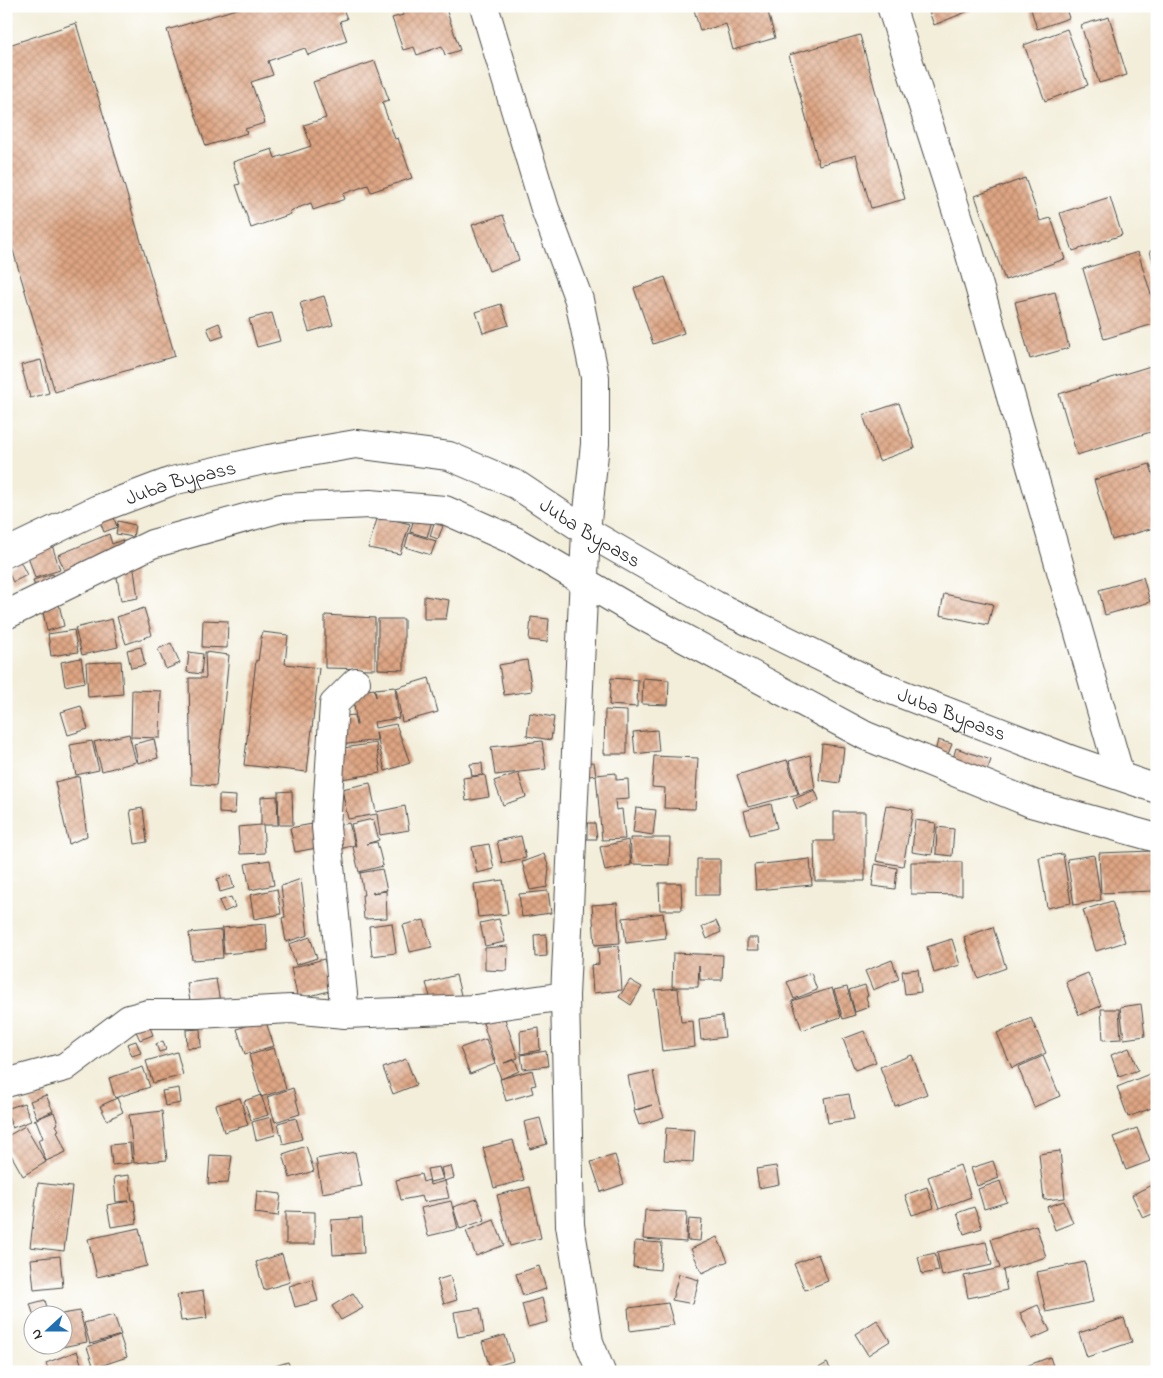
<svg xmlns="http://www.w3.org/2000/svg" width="1163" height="1378" viewBox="0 0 1163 1378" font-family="'Indie Flower',sans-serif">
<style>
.building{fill:url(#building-cross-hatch)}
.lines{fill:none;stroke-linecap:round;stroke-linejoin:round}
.minor-casing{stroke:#494845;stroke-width:30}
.primary-casing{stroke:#494845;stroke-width:30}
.minor{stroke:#fff;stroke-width:28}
.primary{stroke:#fff;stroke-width:28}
.labels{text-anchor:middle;stroke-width:4;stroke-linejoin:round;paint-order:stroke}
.street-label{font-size:20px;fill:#2b2b2b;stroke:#fff}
</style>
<defs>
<pattern id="building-cross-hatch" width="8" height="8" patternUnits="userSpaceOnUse" patternTransform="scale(1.25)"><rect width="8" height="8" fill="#dea583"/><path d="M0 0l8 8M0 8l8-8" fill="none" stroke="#b4876b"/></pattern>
</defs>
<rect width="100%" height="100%" fill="#fff"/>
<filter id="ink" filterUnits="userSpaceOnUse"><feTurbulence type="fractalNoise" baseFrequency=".02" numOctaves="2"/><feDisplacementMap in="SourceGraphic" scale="10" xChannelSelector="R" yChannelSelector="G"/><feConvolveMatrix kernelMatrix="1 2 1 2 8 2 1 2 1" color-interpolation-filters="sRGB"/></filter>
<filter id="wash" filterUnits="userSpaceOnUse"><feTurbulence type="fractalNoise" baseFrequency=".0096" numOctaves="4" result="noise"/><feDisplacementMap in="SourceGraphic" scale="20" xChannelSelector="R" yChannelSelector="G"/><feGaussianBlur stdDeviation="1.12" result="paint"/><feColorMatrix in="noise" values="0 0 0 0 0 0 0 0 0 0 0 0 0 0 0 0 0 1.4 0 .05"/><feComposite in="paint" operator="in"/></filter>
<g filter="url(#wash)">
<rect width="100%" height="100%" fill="#f3eeda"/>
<g id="blocks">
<path class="building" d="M246 6H342L347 19 340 21 347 41 308 55 305 48 268 61 273 75 251 82 265 123 245 129 247 133 206 146 167 30Z
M416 6H445L460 50 445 55 442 46 417 55 414 47 403 50 392 18 403 15 402 11Z
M693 6H786L787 7 768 12 775 38 733 50 726 24 700 31Z
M927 6H981L934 25Z
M1030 6H1065L1069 18 1037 29Z
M1109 17 1127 75 1099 83 1081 25Z
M76 23 175 356 55 392 6 227V46Z
M1067 29 1088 85 1045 101 1024 45Z
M860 35 905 199 871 208 856 155 819 165 789 55Z
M375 61 389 100 382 102 395 139 398 138 412 178 371 192 368 185 343 194 345 199 313 210 311 203 290 211 291 214 251 228 236 185 240 184 233 162 272 149 275 158 311 146 304 125 326 118 313 82Z
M1025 178 1040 221 1051 218 1065 259 1005 280 975 196Z
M1110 197 1122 235 1073 251 1060 213Z
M503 215 519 260 489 271 472 225Z
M1157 249V272H1156L1150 251Z
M1138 252 1157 314V323L1104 339 1083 269Z
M665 277 684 333 653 344 634 288Z
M1055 292 1069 348 1030 359 1015 302Z
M324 296 333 325 309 332 300 303Z
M501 304 509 325 483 333 476 312Z
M272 313 280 341 257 347 249 319Z
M219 323 224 336 212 340 207 328Z
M41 360 49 393 30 398 21 365Z
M1157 364V430L1077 455 1059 394Z
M899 403 915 448 879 461 863 415Z
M1150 464 1157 489V527L1112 540 1094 480Z
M113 515 117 527 104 532 99 519Z
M415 515 432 521 427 537 410 532Z
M378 516 410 524 400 554 368 548Z
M118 521 135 525 133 537 116 534Z
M434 523 443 526 438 539 430 536Z
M409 533 436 541 431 555 405 547Z
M109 534 112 544 122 540 125 549 66 574 58 555Z
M52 545 60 570 35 578 27 553Z
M132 556 138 598 121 601 114 559Z
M20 561 27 575 13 582 6 568Z
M53 574 60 600 40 605 33 580Z
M1143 577 1150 602 1105 615 1099 590Z
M944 594 993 604 988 625 940 615Z
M424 596 449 600 446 619H424Z
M59 604 64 626 47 631 42 608Z
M144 608 152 635 126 644 117 617Z
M325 615 375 618V669L325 668Z
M531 617 549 619 547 642 529 640Z
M112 619 118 647 82 655 75 628Z
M378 619H404V670L378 669Z
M203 620 228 621 227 648 202 647Z
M74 630 78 652 51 656 48 634Z
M262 632 288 635 285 664 319 668 307 772 244 765 256 660 258 661Z
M171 643 180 663 166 669 158 649Z
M141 647 145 665 131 668 127 650Z
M189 652 203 654 201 674 187 672Z
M205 652 229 655 216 786 191 784 189 678H206Z
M81 658 85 682 65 686 61 662Z
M527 660 532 691 504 695 499 665Z
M121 661 123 694 88 697 86 663Z
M429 678 438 712 402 722 396 688Z
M611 678 638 680 637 707 609 705Z
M643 678 669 680 668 705 642 704Z
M395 687 399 718 374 722 375 728 396 724 410 763 385 771 376 732 377 740 341 745 337 717 354 715 356 725H357L352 692 374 689 376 697 375 689Z
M132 690 161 691 160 738 131 737Z
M81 706 88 729 68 735 61 712Z
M605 710 627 711V754H604Z
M530 713 554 717 551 740 527 736Z
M657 730 659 751 635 754 633 732Z
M129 734 136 762 102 771 94 742Z
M154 739 158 758 138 763 134 744Z
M938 740 952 744 946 759 934 756Z
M92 741 99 770 76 775 70 745Z
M542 741 546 769 495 775 491 747Z
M376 743 381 773 341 779 337 749Z
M822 744 844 747 840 783 819 780Z
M956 748 991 760 986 773 952 762Z
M810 755 815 789 799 794 789 761Z
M654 756 698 758 695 809 664 808 665 788 652 787Z
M787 760 798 794 748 807 737 775Z
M594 762 596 775 583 777 582 763Z
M482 763 483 775 472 776 470 764Z
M518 773 526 797 503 805 494 781Z
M616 773V780L628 779 629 799 615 800 616 810 622 809 625 839 602 840 596 775Z
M485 775 489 797 466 801 463 778Z
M79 776 87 836 69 844 55 782Z
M370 783 376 812 405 806 409 830 380 835 377 814 348 819 342 789Z
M815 790 819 800 797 809 793 799Z
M292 791 293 825H279L278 792Z
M219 795 236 796 235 814 219 813Z
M277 796 278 825H263L265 853 240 854 238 827 261 825V797Z
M771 804 777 828 750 835 744 811Z
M886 805 913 810 903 866 876 861Z
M143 808 147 842 135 844 130 810Z
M636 808 656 810 653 835 633 832Z
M834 812H865V881H815L814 841H834Z
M373 819 379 840 366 844 377 842 383 866 359 872 353 847 356 846 351 824Z
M915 820 936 823 932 855 912 852Z
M318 823 322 847 295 852 290 828Z
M349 823 355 845 340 849 333 827Z
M586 823H595L597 839H587Z
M937 827 954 829 952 856 936 854Z
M521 836 526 858 502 863 497 841Z
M630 838H670L669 865 632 864Z
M628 840 631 865 605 871 600 847Z
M489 844 494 869 477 873 472 847Z
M1152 851 1153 891 1101 893 1099 853Z
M544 854 549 868 547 887 530 890 522 862Z
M1063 854 1071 903 1047 908 1039 857Z
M1094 855 1101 900 1074 905 1067 859Z
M697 859H720V895H697Z
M810 859 812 885 756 890 754 865Z
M270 860 274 885 250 890 245 864Z
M911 862H962V895L911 894Z
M875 864 897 868 895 889 872 886Z
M382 869 387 890 372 893 386 891 387 918 364 919 362 895H364L360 873Z
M230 875 234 888 220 892 217 879Z
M301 879 308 935 286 942 282 918 285 917 281 886Z
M503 880 508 914 478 917 474 884Z
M659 883H681L682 910H660Z
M277 889 281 914 254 919 250 895Z
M548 891 551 913 522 917 519 894Z
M231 897 235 907 224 912 219 901Z
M1112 901 1125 942 1096 951 1083 910Z
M617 903 620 943 595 945 592 905Z
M663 913 666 938 626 943 623 918Z
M499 919 505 942 485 946 480 923Z
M424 920 432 947 410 952 403 925Z
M716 921 721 932 707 939 702 927Z
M392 923 396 953 372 956 369 926Z
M266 924 268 950 224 954 222 928Z
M993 927 1006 968 978 978 964 937Z
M221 930 223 958 192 960 189 933Z
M546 934 547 956 535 957 534 935Z
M310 937 317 958 296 965 289 944Z
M747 938H758L759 950H747Z
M952 939 960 965 934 973 927 947Z
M508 946 507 971 485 970V948Z
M619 946 622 990 593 993 591 965 599 964 598 948Z
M673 953 723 955 722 980H700L699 965 698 987H672Z
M324 959 333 990 298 999 291 968Z
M892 960 899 979 873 990 865 971Z
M918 969 921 992 905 994 902 971Z
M811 973 817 990 794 999 787 982Z
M1088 973 1101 1006 1079 1015 1066 982Z
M456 975 461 995 432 1003 426 983Z
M216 979 220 1002 191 1007 187 983Z
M630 980 642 987 631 1005 619 997Z
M865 985 868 996 866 997 869 1007 855 1012 849 990Z
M847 987 855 1015 843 1019 834 990Z
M678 988 681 1022 693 1021 695 1047 662 1051 655 990Z
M832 988 841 1017 802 1030 792 1001Z
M1141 1004 1145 1036 1124 1039 1120 1007Z
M1101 1009H1119L1121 1039 1103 1040Z
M504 1016 518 1058 504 1063 515 1060 519 1071 501 1079 483 1023Z
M722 1016 725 1037 701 1040 699 1019Z
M1031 1018 1046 1053 1012 1068 997 1033Z
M265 1019 274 1046 245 1054 237 1029Z
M148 1022 153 1035 140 1040 134 1027Z
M539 1028 540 1050 521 1054 520 1031Z
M200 1029 201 1047 187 1048 186 1030Z
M864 1031 876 1062 855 1070 843 1039Z
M486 1039 495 1064 470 1074 460 1048Z
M136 1041 141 1053 132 1056 127 1044Z
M163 1041 166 1050 159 1052 156 1044Z
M274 1048 286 1089 261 1097 249 1055Z
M1129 1048 1138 1070 1119 1077 1111 1055Z
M546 1051 548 1066 523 1069 521 1055Z
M177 1052 183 1075 153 1083 146 1061Z
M912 1055 927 1094 895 1106 880 1067Z
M1043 1056 1060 1096 1034 1107 1018 1067Z
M406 1059 416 1085 393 1094 383 1068Z
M143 1067 150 1087 115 1098 109 1078Z
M532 1070 536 1085 531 1086 533 1093 506 1101 500 1079Z
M653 1071 659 1103 664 1117 639 1125 634 1111 652 1105 635 1110 628 1076Z
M1157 1071V1106L1128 1117 1117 1087Z
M179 1088 181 1103 165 1106 162 1091Z
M293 1088 300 1114 275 1122 267 1097Z
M849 1094 854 1119 828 1123 824 1098Z
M46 1095 53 1111 37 1118 30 1101Z
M261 1095 268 1115 251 1120 244 1101Z
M117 1098 123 1112 107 1120 100 1106Z
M240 1098 248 1125 224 1132 216 1105Z
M24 1103 31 1121 12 1128 6 1109Z
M162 1111 167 1160 134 1163 129 1115Z
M54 1112 58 1124 56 1125 59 1130 57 1131 66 1152 46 1161 38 1140 43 1138 36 1120H34Z
M271 1117 275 1135 256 1140 252 1122Z
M296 1118 302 1139 283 1144 278 1123Z
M540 1118 547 1144 530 1149 524 1122Z
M25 1126 46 1162 23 1176 6 1146V1137Z
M666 1128 695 1130 693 1162 664 1160Z
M1137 1128 1150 1161 1126 1170 1113 1137Z
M513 1140 524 1180 494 1188 483 1148Z
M130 1143 132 1163 112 1165 110 1145Z
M306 1146 314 1171 290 1178 283 1154Z
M1060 1151 1065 1198 1044 1200 1039 1154Z
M355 1152 362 1186 322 1193 316 1159Z
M210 1155 232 1156 228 1183 208 1184Z
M615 1155 624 1184 601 1192 591 1162Z
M993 1161 999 1178 977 1186 971 1168Z
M960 1165 971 1197 939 1209 928 1177Z
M451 1166 454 1178 444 1181 441 1168Z
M776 1166 779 1184 759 1188 756 1169Z
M439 1167 443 1179 430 1182 427 1169Z
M421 1174 423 1182 429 1180 430 1185 445 1181 449 1198 424 1202 422 1196 401 1200 396 1180Z
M129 1175 132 1201 134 1200 137 1223 111 1227 107 1205 129 1201 116 1202 114 1177Z
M1000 1181 1007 1202 984 1209 978 1189Z
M1157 1182V1212L1143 1218 1132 1195Z
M38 1183 72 1187 64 1251 30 1247Z
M530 1187 541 1238 510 1246 497 1195Z
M927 1187 934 1208 912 1215 905 1195Z
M257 1191 281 1194 278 1216 255 1213Z
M477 1199 485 1220 460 1229 453 1207Z
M451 1201 458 1229 428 1236 421 1208Z
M1064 1201 1073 1223 1055 1230 1047 1207Z
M974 1207 982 1228 964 1234 957 1213Z
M645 1210 687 1212 686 1242 643 1239Z
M286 1211 315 1212V1244H286Z
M362 1218 364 1253 333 1255 331 1220Z
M689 1219 702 1220 700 1241 687 1240Z
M494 1220 504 1245 476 1256 466 1231Z
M1036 1225 1046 1257 1003 1270 1007 1290 968 1298 964 1276 1000 1268 991 1239Z
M139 1228 147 1266 97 1277 88 1239Z
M717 1237 728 1261 702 1273 691 1249Z
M635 1241 662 1243 660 1270 633 1267Z
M986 1242 992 1265 942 1276 937 1252Z
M935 1253 939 1271 922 1274 918 1257Z
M282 1254 290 1282 264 1290 256 1262Z
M818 1254 828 1281 805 1290 794 1264Z
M60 1256 63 1287 34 1290 31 1259Z
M1085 1262 1093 1302 1046 1312 1037 1272Z
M539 1266 546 1289 523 1296 516 1274Z
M679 1274 699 1280 693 1304 672 1300Z
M450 1276 457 1300 444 1304 437 1280Z
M312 1279 318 1301 295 1307 289 1286Z
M203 1291 207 1318 181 1321 177 1295Z
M353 1293 363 1308 341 1320 332 1306Z
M542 1298 548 1322 528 1327 522 1304Z
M45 1300 49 1316H34L30 1304Z
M668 1303 674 1325 630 1331 628 1308Z
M1038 1305 1050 1331 1032 1339 1020 1313Z
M480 1308 484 1333 458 1337 454 1312Z
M80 1311 87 1342 57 1348 56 1346H62V1314Z
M114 1315 121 1335 90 1344 84 1323Z
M1124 1318 1132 1342 1087 1357 1079 1333Z
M877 1320 890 1341 868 1355 855 1334Z
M505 1335 513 1361 490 1368 482 1342Z
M120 1336 127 1357 94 1368 87 1347Z
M77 1351 84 1372H49L46 1363Z
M1050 1357 1055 1372H1023L1021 1368Z
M288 1362 292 1372H277L275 1366Z
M827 1363 832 1372H812Z"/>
</g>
</g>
<g filter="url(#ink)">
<use href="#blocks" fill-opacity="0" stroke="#494845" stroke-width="1"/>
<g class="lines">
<g class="minor-casing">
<path id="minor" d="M484 6 545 209 579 300 595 377V444L586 531 565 996 570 1225 589 1342 601 1372
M891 6 966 241 1117 765
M345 1014 326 827 334 704 356 682
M6 1083 65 1067 129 1019 148 1014H198L291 1009 345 1014 476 1009 565 996"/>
</g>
<g class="primary-casing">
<g id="primary">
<path id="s1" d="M6 553 98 509 172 481 268 459 356 444 449 456 517 485 586 531 715 605 876 684 1072 760 1157 789"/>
<path d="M6 615 152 544 281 508 370 504 445 510 515 541 648 619 866 736 1031 803 1157 838"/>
</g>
</g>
<use href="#minor" class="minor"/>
<use href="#primary" class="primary"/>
</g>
</g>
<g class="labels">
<g class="street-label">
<text dy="7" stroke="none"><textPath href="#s1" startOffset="189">Juba Bypass</textPath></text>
<text dy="7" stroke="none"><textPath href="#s1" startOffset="624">Juba Bypass</textPath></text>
<text dy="7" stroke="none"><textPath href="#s1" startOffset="1029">Juba Bypass</textPath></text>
</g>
</g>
<rect width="1163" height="1378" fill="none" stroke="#fff" stroke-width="25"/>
<g transform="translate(48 1330) rotate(249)"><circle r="24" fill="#ffffff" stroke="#aaaaaa"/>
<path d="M0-4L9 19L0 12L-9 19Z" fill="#1f6fb2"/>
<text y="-8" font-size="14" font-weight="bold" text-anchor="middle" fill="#2b2b2b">N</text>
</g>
</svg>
